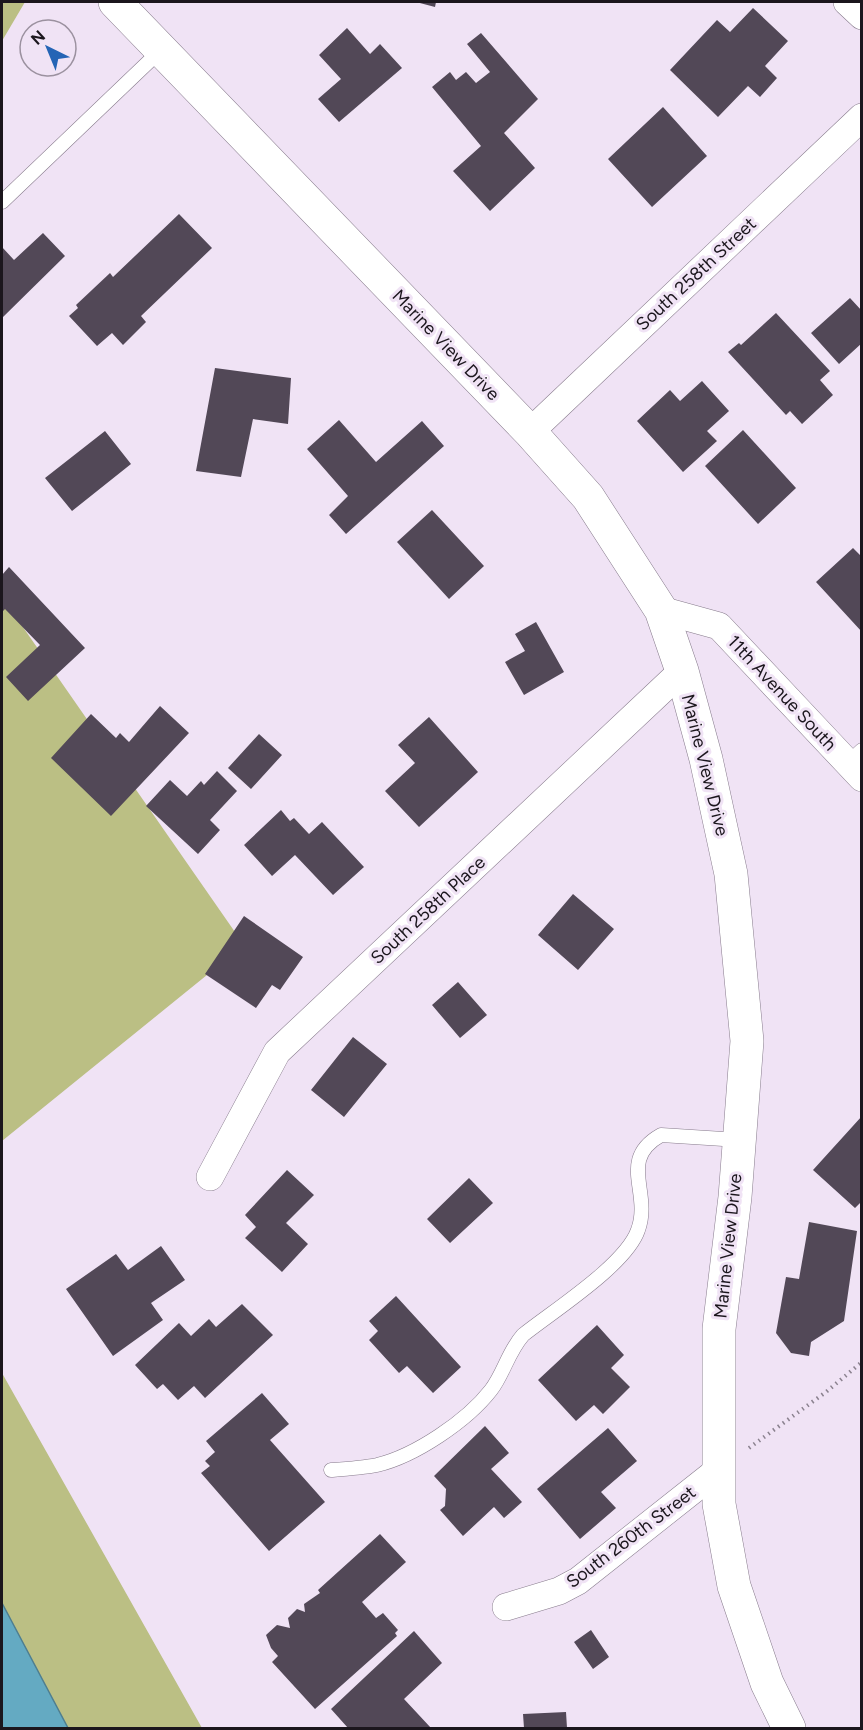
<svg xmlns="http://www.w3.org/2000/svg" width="863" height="1730" viewBox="0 0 863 1730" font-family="Figtree,sans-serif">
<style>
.forest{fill:#bbbf84}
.water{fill:#64aac2;stroke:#4e7e90;stroke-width:1.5}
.building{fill:#524857}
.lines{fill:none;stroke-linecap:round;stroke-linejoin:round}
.service-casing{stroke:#877b8c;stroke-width:15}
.minor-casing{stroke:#877b8c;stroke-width:28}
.secondary-casing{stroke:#877b8c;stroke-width:34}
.path{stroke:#8b828f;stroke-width:4;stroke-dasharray:1.5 4.5;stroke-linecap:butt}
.service{stroke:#fff;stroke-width:14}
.minor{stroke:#fff;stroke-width:27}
.secondary{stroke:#fff;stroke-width:33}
.labels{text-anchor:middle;stroke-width:6;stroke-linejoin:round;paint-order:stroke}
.street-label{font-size:18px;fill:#1b161d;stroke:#f0e3f5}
</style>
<rect width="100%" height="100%" fill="#f0e3f5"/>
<path class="forest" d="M2 2H25L2 41Z
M2 597 244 945 2 1141Z
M2 1373 202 1728H68L2 1606Z"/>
<path class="water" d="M2 1603 68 1728H2Z"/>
<path class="building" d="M416 2H436L435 7Z
M753 8 788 41 765 66 777 78 760 97 748 86 718 117 670 70 717 20 730 32Z
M347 28 370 54 380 44 402 68 339 122 318 99 341 79 319 55Z
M481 33 538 99 504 133 535 168 490 211 453 171 481 146 432 87 450 72 456 80 466 72 476 83 490 72 467 44Z
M663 107 707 156 652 207 608 159Z
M179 214 212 248 141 316 146 322 123 345 112 333 97 346 69 316 78 308 76 305 110 273 113 277Z
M43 233 65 256 2 318V247L14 260Z
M850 298 862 311V343L839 364 811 333Z
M776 313 830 371 820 380 833 395 802 424 790 411 786 415 728 352 739 343 741 345Z
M215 368 291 378 288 424 253 419 241 477 196 471Z
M702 381 729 411 707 431 717 441 683 472 637 421 670 390 680 401Z
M339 420 376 462 422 421 444 446 346 534 329 515 348 496 307 449Z
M743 430 796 488 758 524 705 466Z
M105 431 131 464 72 511 45 478Z
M432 510 484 566 449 599 397 542Z
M853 548 862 557V632L816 582Z
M9 567 85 648 28 701 6 677 40 645 5 609 2 612V575Z
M536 622 564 672 524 695 505 662 525 651 515 634Z
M160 706 189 733 111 816 51 758 91 714 116 738 120 733 129 742Z
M429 717 478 772 419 827 385 791 415 763 398 745Z
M259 734 282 755 251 789 228 768Z
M217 771 237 791 210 820 220 830 198 854 146 806 170 780 187 796 201 781 204 785Z
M281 810 290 821 294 818 309 834 322 822 364 867 333 895 295 855 272 876 244 845Z
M573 894 614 929 578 970 538 935Z
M244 916 303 957 280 990 272 985 256 1008 205 974Z
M458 982 487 1015 460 1038 432 1005Z
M353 1037 387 1064 344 1117 311 1090Z
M862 1116V1201L855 1208 813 1170Z
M287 1170 314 1195 286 1223 308 1244 282 1272 245 1238 256 1227 245 1215Z
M469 1178 493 1203 450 1243 427 1219Z
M809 1222 857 1231 844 1321 811 1342 809 1356 791 1353 776 1333 786 1277 799 1279Z
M161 1246 185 1280 151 1303 163 1320 113 1356 66 1289 116 1254 128 1270Z
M396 1296 461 1367 433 1393 407 1366 399 1373 369 1340 378 1331 369 1321Z
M242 1304 273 1335 205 1398 194 1386 178 1400 163 1384 157 1389 135 1365 179 1323 191 1336 209 1319 216 1327Z
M597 1325 624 1355 611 1368 630 1387 603 1414 594 1405 576 1421 538 1380Z
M262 1393 289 1424 270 1440 325 1502 269 1551 201 1473 210 1466 205 1461 215 1452 206 1441Z
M485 1426 509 1453 491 1469 522 1502 504 1518 494 1507 463 1536 440 1510 445 1506 446 1489 434 1476Z
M608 1428 637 1461 601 1492 616 1508 580 1539 537 1489Z
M380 1534 406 1562 362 1602 376 1618 383 1613 398 1630 395 1633 397 1636 315 1709 272 1662 278 1656 271 1648 266 1635 277 1625 290 1628 288 1618 297 1609 305 1612 304 1604 320 1593 318 1590Z
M591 1630 609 1657 593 1669 574 1642Z
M414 1631 442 1663 404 1699 431 1728H348L331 1709Z
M566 1712 567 1728H524L523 1714Z"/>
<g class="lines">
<g class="service-casing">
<path id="service" d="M2 202 162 49
M848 763 862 750
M331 1470C346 1469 362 1468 377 1465 415 1456 467 1421 491 1390 504 1373 508 1352 523 1335 553 1311 626 1265 638 1230 652 1192 617 1160 661 1135L739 1140"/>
</g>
<g class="minor-casing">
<path id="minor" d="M847 2 862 16
M530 432 862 117
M661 610 719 626 862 778
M210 1177 277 1052 682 671
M506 1607 559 1591 578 1581 717 1471"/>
</g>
<g class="secondary-casing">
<path id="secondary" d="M115 2 530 432 588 497 661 610 682 671 706 759 731 874 747 1041 735 1197 719 1329V1504L734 1586 767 1683 789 1728"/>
</g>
<path class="path" d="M749 1448 826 1392 862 1362"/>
<use href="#service" class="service"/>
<use href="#minor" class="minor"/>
<use href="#secondary" class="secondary"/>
</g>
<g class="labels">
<g class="street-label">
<text transform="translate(696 274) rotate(-43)" y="6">South 258th Street</text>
<text transform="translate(446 345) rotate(46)" y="6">Marine View Drive</text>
<text transform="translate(782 693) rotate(47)" y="6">11th Avenue South</text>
<text transform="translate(705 765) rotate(76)" y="6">Marine View Drive</text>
<text transform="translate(428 910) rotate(-43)" y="6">South 258th Place</text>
<text transform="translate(728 1246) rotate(-84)" y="6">Marine View Drive</text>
<text transform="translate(631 1537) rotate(-37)" y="6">South 260th Street</text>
</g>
</g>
<rect width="863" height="1730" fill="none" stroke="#1b161d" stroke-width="6"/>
<g transform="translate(48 48) rotate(317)"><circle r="28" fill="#f0e3f5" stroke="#9b919f" stroke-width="1.5"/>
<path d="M0-4.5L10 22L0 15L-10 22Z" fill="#2464b5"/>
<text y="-9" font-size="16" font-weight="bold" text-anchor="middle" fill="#1b161d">N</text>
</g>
</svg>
